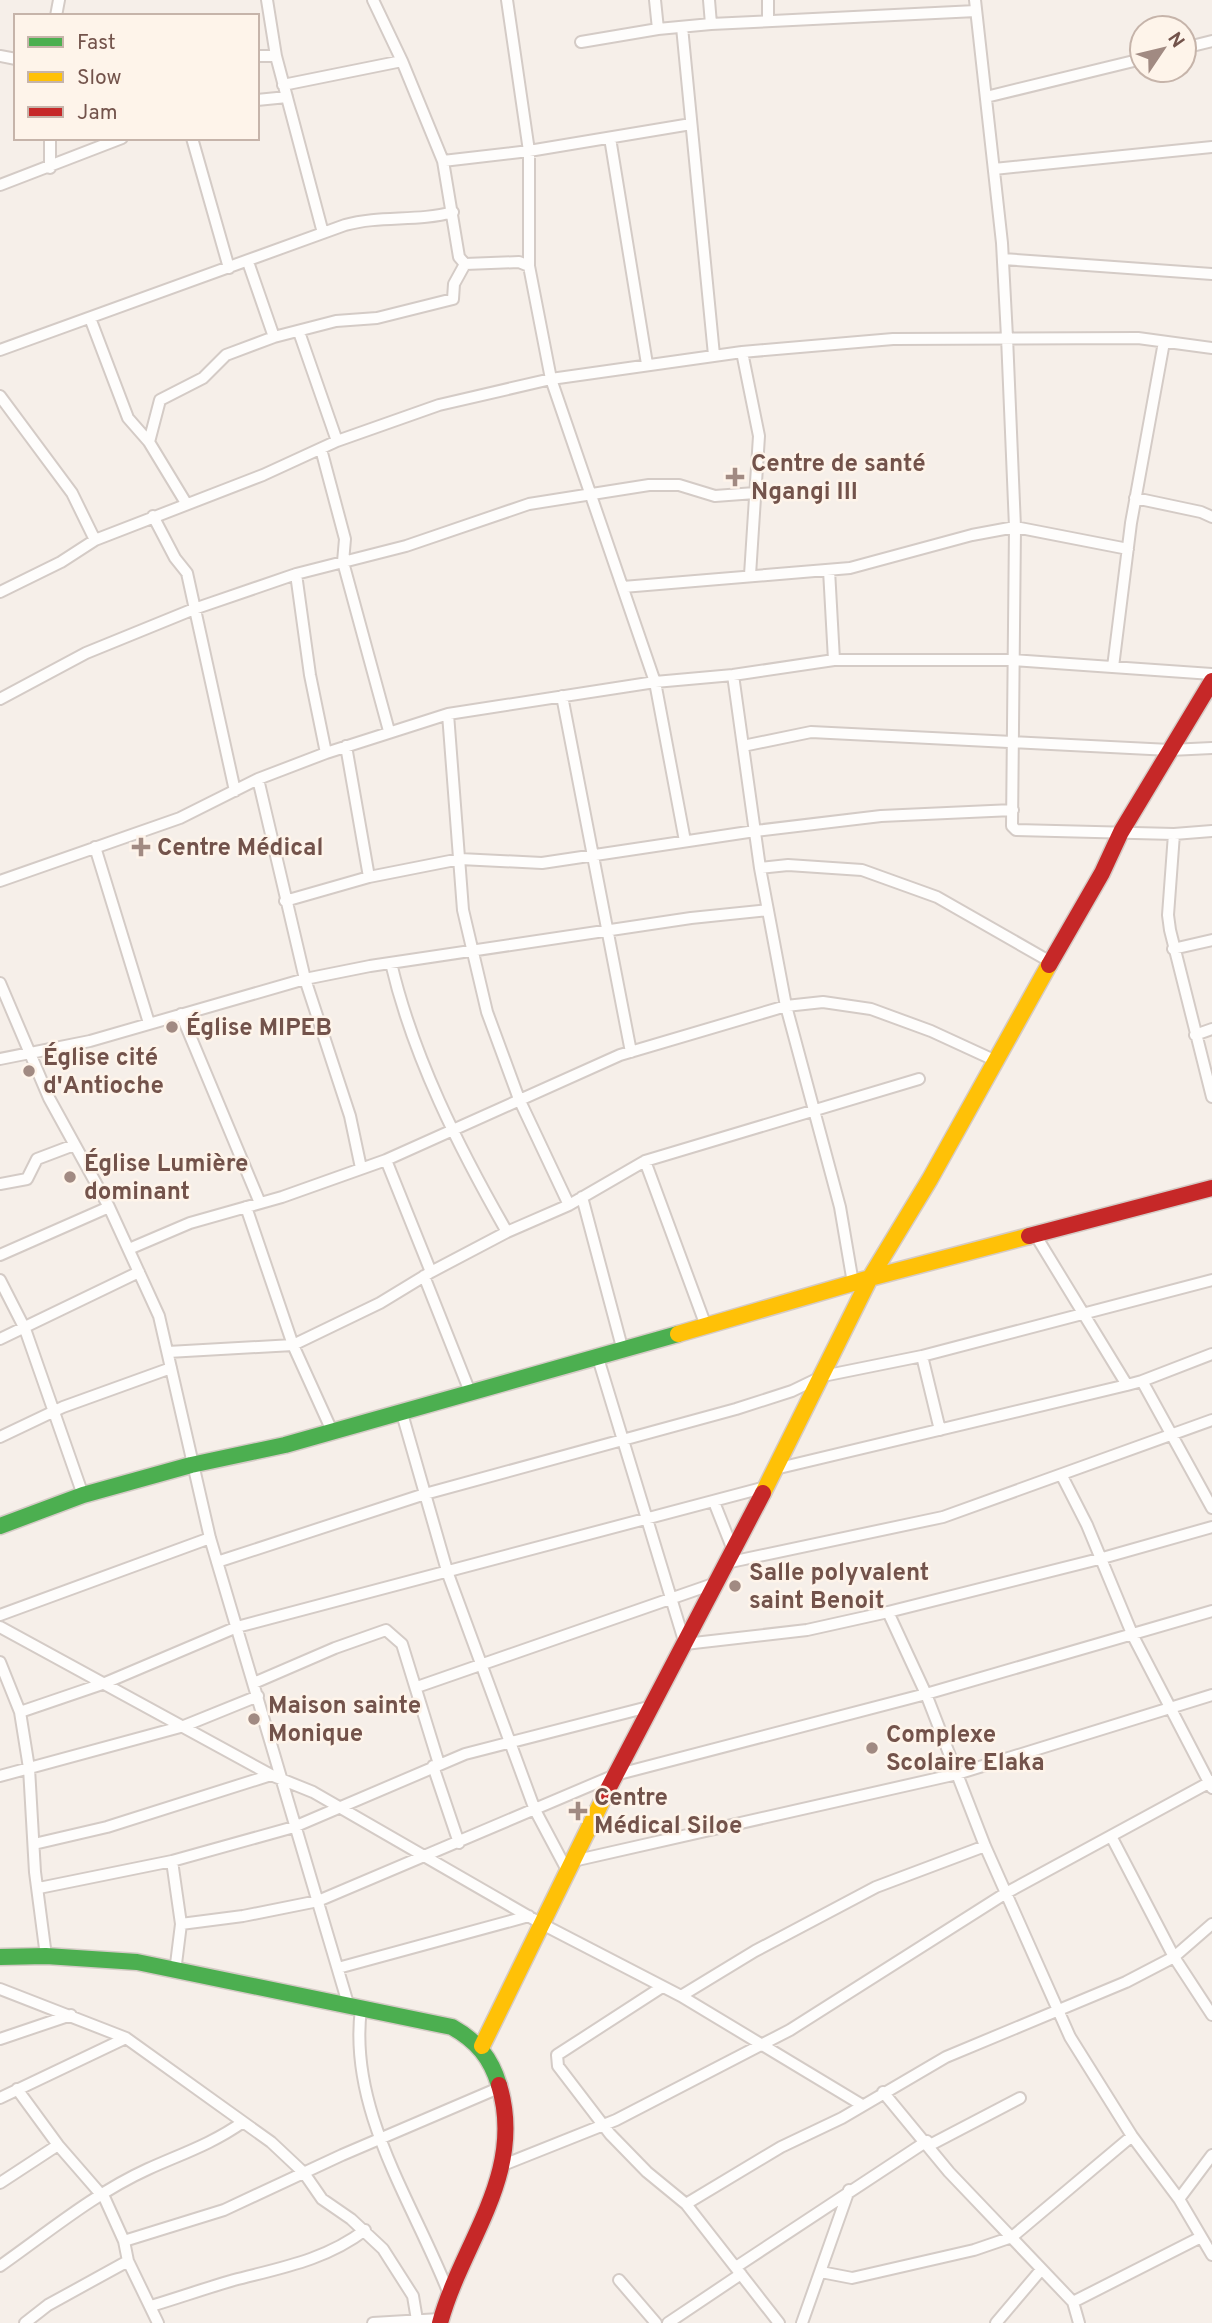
<svg xmlns="http://www.w3.org/2000/svg" width="1212" height="2323" viewBox="0 0 1212 2323" font-family="Overpass,sans-serif">
<style>
.lines{fill:none;stroke-linecap:round;stroke-linejoin:round}
.street-casing{stroke:#d4cbc6;stroke-width:14}
.fast-casing{stroke:#d5cbc6;stroke-width:19}
.slow-casing{stroke:#d5cbc6;stroke-width:19}
.jam-casing{stroke:#d5cbc6;stroke-width:19}
.street{stroke:#fefdfc;stroke-width:10}
.fast{stroke:#4caf50;stroke-width:16}
.slow{stroke:#ffc107;stroke-width:16}
.jam{stroke:#c62828;stroke-width:16}
.poi-dot{fill:#a18a82;stroke:#fef4ea;stroke-width:2.5}
.labels{text-anchor:middle;stroke-width:5;stroke-linejoin:round;paint-order:stroke}
.poi-label{font-size:24px;font-weight:bold;fill:#73534b;stroke:#fef4ea;text-anchor:start}
</style>
<rect width="100%" height="100%" fill="#f6efe9"/>
<g class="lines">
<g class="street-casing">
<path id="street" d="M267 0 276 56 323 233
M373 0 402 61 443 161 459 257 465 264
M507 0 529 151V266L551 379 655 682 685 841
M655 0 658 29 711 24 976 11
M709 0 711 24
M768 0V21
M975 0 1002 243 1007 337 1015 527 1012 826 1016 830 1174 834 1212 831
M56 16 59 0
M682 27 714 355
M581 42 658 29
M1184 48 1212 41
M0 56 16 59
M257 56H276
M283 85 402 61
M986 97 1142 59
M257 100 287 97
M50 138V168
M192 138 229 268
M610 138 647 364
M443 161 529 151 691 124
M994 169 1212 147
M0 185 122 138
M1003 259 1212 274
M465 264 519 262 529 266
M90 318 128 418 149 442
M299 332 337 441
M274 337 336 321 377 318 453 299 454 284 465 264
M0 350 345 225C380 215 418 222 453 212
M742 352 759 436 750 575
M0 396 72 493 95 540 61 562 0 592
M321 449 345 539 343 562 389 731
M1135 498 1201 512 1212 517
M186 503 149 442 160 400 203 378 226 355 274 337 248 262
M153 516 175 558 187 573 235 791
M95 540 263 475 337 441 439 405 551 379 742 352 893 339 1138 338 1212 348
M829 570 834 660
M296 574 310 675 326 753
M623 587 850 568 972 535 1015 527 1128 549
M1113 667 1131 523 1164 342
M733 675 760 868 786 1006 840 1207 853 1283
M562 696 631 1052
M0 699 86 653 194 609 296 574 406 546 529 504 649 485H679L715 496 755 493
M448 714 463 910 487 1012 519 1099 569 1205
M346 746 369 877
M743 746 811 732 1170 750 1212 748
M258 779 305 979 350 1116 361 1168
M1174 834 1168 915 1170 930 1212 1097
M95 847 149 1023
M760 868 788 865 862 870 937 897 1049 961
M0 881 180 818 258 779 326 753 448 714 655 682 733 675 834 660H1012L1212 674
M285 901 369 877 460 859 542 863 755 831 881 816 1013 810
M1173 949 1212 940
M391 963C413 1057 459 1148 507 1232
M0 983 49 1098 109 1207 159 1316 210 1538 349 2007
M181 1014 260 1203
M1195 1035 1212 1029
M0 1059 90 1041 305 979 370 966 691 918 768 910
M386 1160 431 1272
M645 1161 706 1326
M0 1184 27 1179 37 1159 74 1145
M582 1197 623 1351
M246 1207 293 1345 332 1431
M1036 1236 1127 1385 1142 1381 1212 1508
M129 1249 190 1223 282 1197 386 1160 620 1055 786 1006 823 1002 871 1009 931 1031 994 1060
M0 1255 109 1207
M424 1276 470 1392
M0 1280 25 1329 83 1495
M0 1339 139 1272
M168 1352 293 1345 380 1303 431 1272 507 1232 569 1205 645 1161 919 1079
M922 1356 940 1430
M598 1358 685 1644 807 1630 888 1612 1099 1559 1212 1527
M1142 1381 1212 1354
M401 1410 448 1574 535 1810 568 1872
M0 1437 63 1407 171 1368
M775 1469 1127 1385
M1062 1476 1087 1525 1133 1636 1212 1788
M714 1502 733 1550
M217 1562 425 1494 736 1409 792 1391 823 1376 922 1356 1212 1280
M726 1563 943 1517 1212 1420
M888 1612 926 1694 985 1846 1070 2037 1132 2136 1179 2199 1212 2255
M0 1615 210 1538
M0 1627 271 1775 313 1792 542 1924 681 1996 862 2105
M0 1662 20 1712 29 1768 35 1872 46 1956
M254 1683 335 1648 386 1630 402 1644 439 1764
M417 1687 713 1584
M20 1712 105 1683 237 1627 766 1487
M433 1766 459 1843
M0 1776 184 1726 258 1696
M1111 1836 1174 1957 1212 2015
M34 1844 107 1827 271 1775
M172 1861 181 1924 175 1972
M573 1861 957 1774 1212 1695
M39 1888 172 1861 294 1827 465 1754 652 1706
M181 1924 243 1916 318 1901 615 1775 926 1694 1212 1611
M338 1968 529 1916
M662 1987 557 2055 558 2066 610 2134 647 2172 686 2204 779 2323
M0 1989 126 2038 271 2142 304 2173 322 2199 351 2219 383 2249 413 2296 417 2320
M681 1996 755 1951 876 1887 985 1846
M361 2009C348 2109 412 2201 447 2289
M0 2039 71 2015
M17 2089 58 2145 105 2199 124 2241 128 2261 158 2323
M883 2092 949 2172 1073 2302 1079 2323
M0 2098 126 2038
M930 2145 1020 2098
M503 2165 616 2120 790 2030 1006 1893 1212 1781
M0 2183 58 2145
M1179 2199 1212 2155
M686 2204 781 2147 842 2118 946 2057 1126 1982 1174 1957 1212 1924
M124 2241 224 2210 342 2155 501 2087
M0 2266C47 2233 95 2193 148 2169 181 2154 212 2144 243 2122
M736 2267 927 2141
M821 2272 852 2278 974 2250 1012 2237 1132 2136
M619 2280 656 2323
M1073 2302 1201 2237
M151 2306C178 2298 206 2288 234 2280 280 2268 326 2260 365 2230
M25 2323 48 2305 128 2261
M373 2323 440 2319
M668 2323 741 2274
M802 2323 849 2190
M996 2323 1040 2271"/>
</g>
<g class="fast-casing">
<path id="fast" d="M0 1526 83 1495 191 1465 285 1445 678 1334
M0 1957 46 1956 137 1962 452 2027C477 2041 491 2058 499 2085"/>
</g>
<g class="slow-casing">
<path id="slow" d="M678 1334 870 1278 1029 1236
M763 1493 870 1278 930 1179 1049 965
M482 2046 606 1793"/>
</g>
<g class="jam-casing">
<path id="jam" d="M1049 965 1102 873 1121 832 1212 681
M1029 1236 1212 1188
M606 1793 763 1493
M440 2323C462 2242 526 2174 499 2085"/>
</g>
<use href="#street" class="street"/>
<use href="#fast" class="fast"/>
<use href="#slow" class="slow"/>
<use href="#jam" class="jam"/>
</g>
<g class="poi-dot">
<path d="M731.5 466.5h7v7h7v7h-7v7h-7v-7h-7v-7h7z"/>
<path d="M137.5 836.5h7v7h7v7h-7v7h-7v-7h-7v-7h7z"/>
<circle cx="172" cy="1027" r="7"/>
<circle cx="29" cy="1071" r="7"/>
<circle cx="70" cy="1177" r="7"/>
<circle cx="735" cy="1586" r="7"/>
<circle cx="254" cy="1719" r="7"/>
<circle cx="872" cy="1748" r="7"/>
<path d="M574.5 1800.5h7v7h7v7h-7v7h-7v-7h-7v-7h7z"/>
</g>
<g class="labels">
<g class="poi-label">
<text x="751" y="471">Centre de santé<tspan x="751" dy="28">Ngangi III</tspan></text>
<text x="157" y="855">Centre Médical</text>
<text x="186" y="1035">Église MIPEB</text>
<text x="43" y="1065">Église cité<tspan x="43" dy="28">d'Antioche</tspan></text>
<text x="84" y="1171">Église Lumière<tspan x="84" dy="28">dominant</tspan></text>
<text x="749" y="1580">Salle polyvalent<tspan x="749" dy="28">saint Benoit</tspan></text>
<text x="268" y="1713">Maison sainte<tspan x="268" dy="28">Monique</tspan></text>
<text x="886" y="1742">Complexe<tspan x="886" dy="28">Scolaire Elaka</tspan></text>
<text x="594" y="1805">Centre<tspan x="594" dy="28">Médical Siloe</tspan></text>
</g>
</g>
<rect x="14" y="14" width="245" height="126" fill="#fef4ea" stroke="#c6b4aa" stroke-width="2"/>
<rect x="28" y="37" width="35" height="10" fill="#4caf50" stroke="#c6b4aa" stroke-width="2"/>
<text x="77" y="49" font-size="21" fill="#73534b">Fast</text>
<rect x="28" y="72" width="35" height="10" fill="#ffc107" stroke="#c6b4aa" stroke-width="2"/>
<text x="77" y="84" font-size="21" fill="#73534b">Slow</text>
<rect x="28" y="107" width="35" height="10" fill="#c62828" stroke="#c6b4aa" stroke-width="2"/>
<text x="77" y="119" font-size="21" fill="#73534b">Jam</text>
<g transform="translate(1163 49) rotate(55)"><circle r="33" fill="#fef4ea" stroke="#c6b4aa" stroke-width="2"/>
<path d="M0-5L12 26L0 18L-12 26Z" fill="#a18a82"/>
<text y="-10" font-size="19" font-weight="bold" text-anchor="middle" fill="#73534b">N</text>
</g>
</svg>
